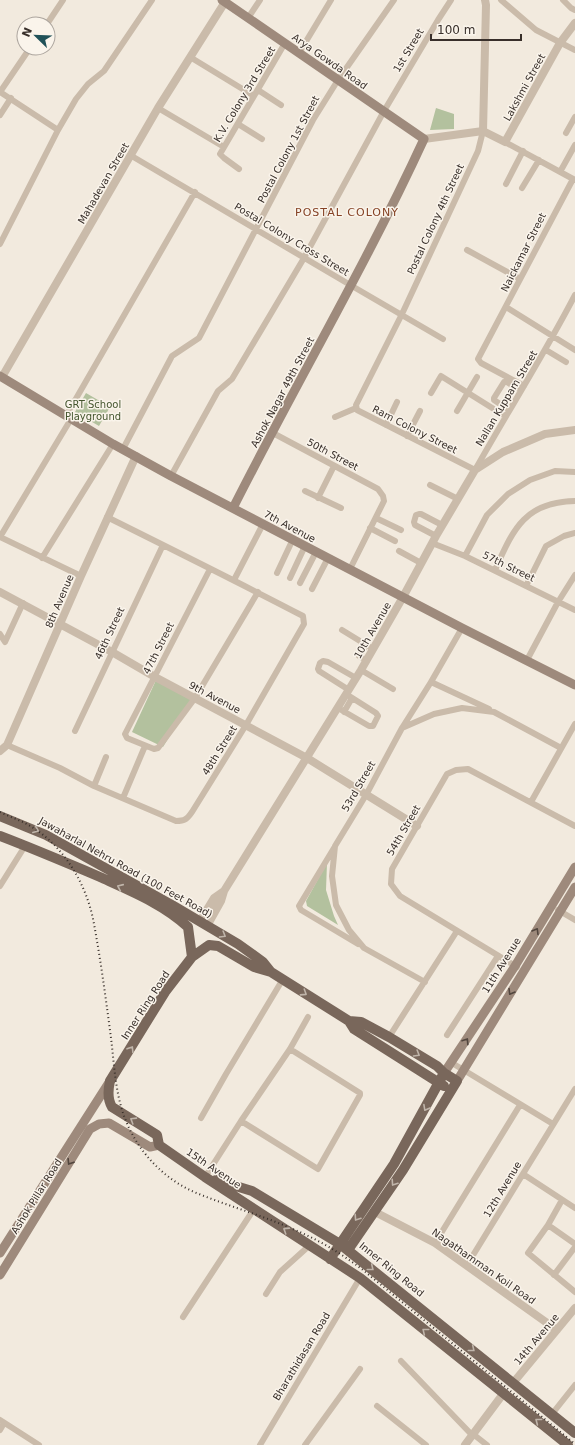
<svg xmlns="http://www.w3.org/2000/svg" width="575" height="1445" viewBox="0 0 575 1445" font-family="'DejaVu Sans',sans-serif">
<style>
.green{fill:#b3c19e}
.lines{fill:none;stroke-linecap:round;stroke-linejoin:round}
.minor{stroke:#cabbaa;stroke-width:6}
.tertiary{stroke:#cabbaa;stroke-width:8}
.secondary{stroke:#9e8a7c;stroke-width:9}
.primary{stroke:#79675b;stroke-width:10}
.rail{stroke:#382f2a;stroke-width:2;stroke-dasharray:1 3;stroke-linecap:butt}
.oneway{stroke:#c0b5aa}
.oneway2{stroke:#52463e}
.labels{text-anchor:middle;stroke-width:3;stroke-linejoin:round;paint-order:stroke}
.street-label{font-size:10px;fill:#382f2a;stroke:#faf4eb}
.park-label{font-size:10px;fill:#44552e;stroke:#faf4eb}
.neighbourhood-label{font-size:11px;letter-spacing:1px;fill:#854225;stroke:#faf4eb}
</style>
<rect width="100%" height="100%" fill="#f2eade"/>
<path class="green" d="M436 108 454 114V129L430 130Z
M86 393 110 407 99 426 75 412Z
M157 678 193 698 163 747 132 732Z
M327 863 326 890 334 916 338 925 307 906 306 901Z"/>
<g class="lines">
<path class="minor" d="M501 0 536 30 575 50
M563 0 571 8 575 10
M248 18 260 0
M47 24 63 0
M299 53 331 0
M190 57 254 96
M258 90 281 105
M0 92 58 130
M0 92 30 48
M158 108 224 147
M0 115 11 98
M238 124 262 139
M483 131 478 151 402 314 356 405 357 410 475 470C508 411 544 355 575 295
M566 133 575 117
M505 142 575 180
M130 155 352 286 443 339
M239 169 224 158 220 154 285 43
M560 172 575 145
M506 184 523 151
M522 188 539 160
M0 244 58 130 76 99 88 84 104 71 152 0
M467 250 520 279
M506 307 575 350
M546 350 566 362
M524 386 481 363 478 359 573 179
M431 393 441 376 505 416
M509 410 494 400V398L504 382H507L516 388 519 384
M457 411 477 377
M66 416 195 192
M335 417 356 408
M386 425 397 402
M271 432 378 489 383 496 384 501 350 569
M407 436 420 411
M123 449 172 356 199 338 313 120 338 80 394 0
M171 476 218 391 232 379 304 258 384 111 438 20 451 0
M430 485 458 499
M305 491 341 508
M318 498 334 466
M376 518 401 530
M370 528 395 541
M436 536 415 525 414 522 416 515 419 514H421L442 525
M0 537 71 419
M0 537 81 576
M432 543 465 556 575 610
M399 551 421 563
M465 556 487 515 508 494 530 480 555 471 575 472
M42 558 113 444
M210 569 125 734 127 738 154 749 158 748 195 698 258 592
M495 570C513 530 524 502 575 501
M277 573 293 539
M290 578 305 546
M234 580 263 524
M300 583 316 552
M526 586 546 546 564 536 575 533
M312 589 328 558
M342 630 373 649
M0 634 5 642 23 603
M366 645 359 656 366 660
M527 660 558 602 575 575
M361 670 393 689
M431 682 462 628
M349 690 319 671 318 669 320 663 323 661 328 662 356 678
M338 708 369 726H373L378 716 376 713 346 694
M344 712 352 698
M402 728 431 682 489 709
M75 731 163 545
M7 745 60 768 94 786 176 821C185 821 187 819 192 812L246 725 304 624 303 616C238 582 173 550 107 517
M94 786 106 757
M123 798 145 746
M531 802 575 724
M334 848 299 906 301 910 358 944
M0 886 25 846
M558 910 575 920
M517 967 400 896 391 884 392 869 447 774 456 770 468 769 575 826
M425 982 364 948 349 930 336 905 332 876 335 846 366 795 402 728 434 714 462 708 494 712 561 748
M447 1035 498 956
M389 1037 457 931
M452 1063 553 1124
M201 1118 226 1074 283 979
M241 1121 318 1169 360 1095V1093L290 1049
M523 1174 575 1208
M205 1177 241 1121 290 1049 308 1017
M548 1225 562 1200
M435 1243 520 1105
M575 1244 548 1225 528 1253 575 1292
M467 1265 575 1089
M554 1275 575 1247
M266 1294 280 1272 310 1245
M183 1317 254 1209
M401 1361 472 1435
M377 1406 426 1445
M552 1414 575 1385
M0 1420 39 1445
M0 1430 4 1423
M473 1434 487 1445
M260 1445 360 1278
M305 1445 360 1369"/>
<path class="tertiary" d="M483 131 486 5 485 0
M424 139 483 131 505 142 560 43 575 23
M2 377 158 108 225 2
M0 592 112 652 155 677 307 758 417 826
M0 751 7 745 81 576 136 456
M200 921 214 898 224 891
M207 926 221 901 224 891 361 670 403 597 436 536 475 470 503 452 545 434 575 430
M375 1212 435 1243 557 1330
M513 1383 575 1308
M465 1445 503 1394"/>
<path class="secondary" d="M222 0 424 139C366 265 295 385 233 508
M0 376 113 444 171 476 462 628 575 685
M444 1073 515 966 575 867
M457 1081 575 887
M0 1253 110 1081
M0 1275 90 1129 99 1124 109 1123 150 1147 159 1145"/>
<path class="primary" d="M0 816 46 835 172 905 238 944 263 962 271 972
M0 836C34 849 67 863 100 877 131 891 163 904 188 927L192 957
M349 1021 354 1029 444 1086
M216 1180 252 1191 340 1244 575 1433
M348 1250 403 1170 457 1081 444 1073 437 1066 389 1037 361 1022 349 1021 271 972 254 967 218 946 209 945 192 957 165 992 110 1081C108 1090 107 1099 112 1107L157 1135 159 1145 205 1177 360 1278 568 1445
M330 1259 394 1164 444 1073"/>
<path class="rail" d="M0 812C8 816 17 819 25 823 63 843 87 884 94 924 101 962 106 1000 111 1038 114 1062 115 1089 123 1113 135 1149 163 1180 199 1194 231 1207 264 1216 295 1230 319 1240 342 1254 363 1270L575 1444"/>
</g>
<defs><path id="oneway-chevron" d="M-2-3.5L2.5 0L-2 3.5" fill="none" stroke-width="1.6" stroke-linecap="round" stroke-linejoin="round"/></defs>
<g class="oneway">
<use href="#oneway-chevron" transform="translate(36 830) rotate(22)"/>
<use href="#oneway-chevron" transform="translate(120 887) rotate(-156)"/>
<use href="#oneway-chevron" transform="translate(223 935) rotate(31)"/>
<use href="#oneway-chevron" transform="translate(304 993) rotate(33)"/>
<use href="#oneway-chevron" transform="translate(131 1049) rotate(-58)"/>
<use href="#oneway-chevron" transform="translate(417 1054) rotate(31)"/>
<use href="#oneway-chevron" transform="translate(426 1108) rotate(119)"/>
<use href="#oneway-chevron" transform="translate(133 1120) rotate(-148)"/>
<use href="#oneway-chevron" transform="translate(394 1183) rotate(124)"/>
<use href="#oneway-chevron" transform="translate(357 1218) rotate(124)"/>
<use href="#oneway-chevron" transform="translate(286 1230) rotate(-147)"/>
<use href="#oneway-chevron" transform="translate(371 1268) rotate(39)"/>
<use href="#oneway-chevron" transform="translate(425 1331) rotate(-141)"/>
<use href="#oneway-chevron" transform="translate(472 1349) rotate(39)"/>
<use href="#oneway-chevron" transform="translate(538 1421) rotate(-142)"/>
</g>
<g class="oneway2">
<use href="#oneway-chevron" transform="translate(536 931) rotate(-59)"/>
<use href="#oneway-chevron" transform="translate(511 992) rotate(121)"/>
<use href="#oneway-chevron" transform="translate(466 1041) rotate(-57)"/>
<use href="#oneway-chevron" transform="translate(70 1162) rotate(122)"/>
</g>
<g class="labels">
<g class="street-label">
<text transform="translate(408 50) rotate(-59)" y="4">1st Street</text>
<text transform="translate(330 61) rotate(35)" y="4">Arya Gowda Road</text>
<text transform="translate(524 87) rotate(-61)" y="4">Lakshmi Street</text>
<text transform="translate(244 94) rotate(-59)" y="4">K.V. Colony 3rd Street</text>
<text transform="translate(288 149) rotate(-62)" y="4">Postal Colony 1st Street</text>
<text transform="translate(103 183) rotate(-60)" y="4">Mahadevan Street</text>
<text transform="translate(435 219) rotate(-65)" y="4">Postal Colony 4th Street</text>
<text transform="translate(292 239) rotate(31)" y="4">Postal Colony Cross Street</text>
<text transform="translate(523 252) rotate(-63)" y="4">Naickamar Street</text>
<text transform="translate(282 392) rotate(-62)" y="4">Ashok Nagar 49th Street</text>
<text transform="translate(506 398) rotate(-59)" y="4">Nallan Kuppam Street</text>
<text transform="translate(415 429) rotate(27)" y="4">Ram Colony Street</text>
<text transform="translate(333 454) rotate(28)" y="4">50th Street</text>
<text transform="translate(290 526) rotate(28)" y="4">7th Avenue</text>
<text transform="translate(509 566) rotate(26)" y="4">57th Street</text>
<text transform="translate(59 601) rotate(-67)" y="4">8th Avenue</text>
<text transform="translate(372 630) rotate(-60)" y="4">10th Avenue</text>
<text transform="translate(109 633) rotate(-65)" y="4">46th Street</text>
<text transform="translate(158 648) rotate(-63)" y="4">47th Street</text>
<text transform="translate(215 697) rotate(28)" y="4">9th Avenue</text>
<text transform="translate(219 750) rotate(-58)" y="4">48th Street</text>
<text transform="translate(358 786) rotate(-60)" y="4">53rd Street</text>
<text transform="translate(403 830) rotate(-60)" y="4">54th Street</text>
<text transform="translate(126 867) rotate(29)" y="4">Jawaharlal Nehru Road (100 Feet Road)</text>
<text transform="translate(501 965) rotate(-58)" y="4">11th Avenue</text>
<text transform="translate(145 1005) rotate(-57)" y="4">Inner Ring Road</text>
<text transform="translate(214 1168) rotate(34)" y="4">15th Avenue</text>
<text transform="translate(502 1189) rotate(-59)" y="4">12th Avenue</text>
<text transform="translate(36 1196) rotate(-58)" y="4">Ashok Pillar Road</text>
<text transform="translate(484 1266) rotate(35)" y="4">Nagathamman Koil Road</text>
<text transform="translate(392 1269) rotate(39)" y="4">Inner Ring Road</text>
<text transform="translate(536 1339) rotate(-50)" y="4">14th Avenue</text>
<text transform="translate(301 1356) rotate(-59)" y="4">Bharathidasan Road</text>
</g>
<g class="park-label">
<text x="93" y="408">GRT School<tspan x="93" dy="12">Playground</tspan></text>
</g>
<g class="neighbourhood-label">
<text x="347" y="216">POSTAL COLONY</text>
</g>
</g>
<g transform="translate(36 36) rotate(293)"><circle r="19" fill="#faf4eb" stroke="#aca59e"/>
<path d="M0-3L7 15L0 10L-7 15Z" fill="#205158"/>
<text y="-6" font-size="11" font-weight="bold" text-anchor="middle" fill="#382f2a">N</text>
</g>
<path d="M431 34v6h90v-6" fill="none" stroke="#382f2a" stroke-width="2"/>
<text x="437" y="34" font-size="12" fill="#382f2a" stroke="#faf4eb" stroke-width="3" paint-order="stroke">100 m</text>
</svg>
